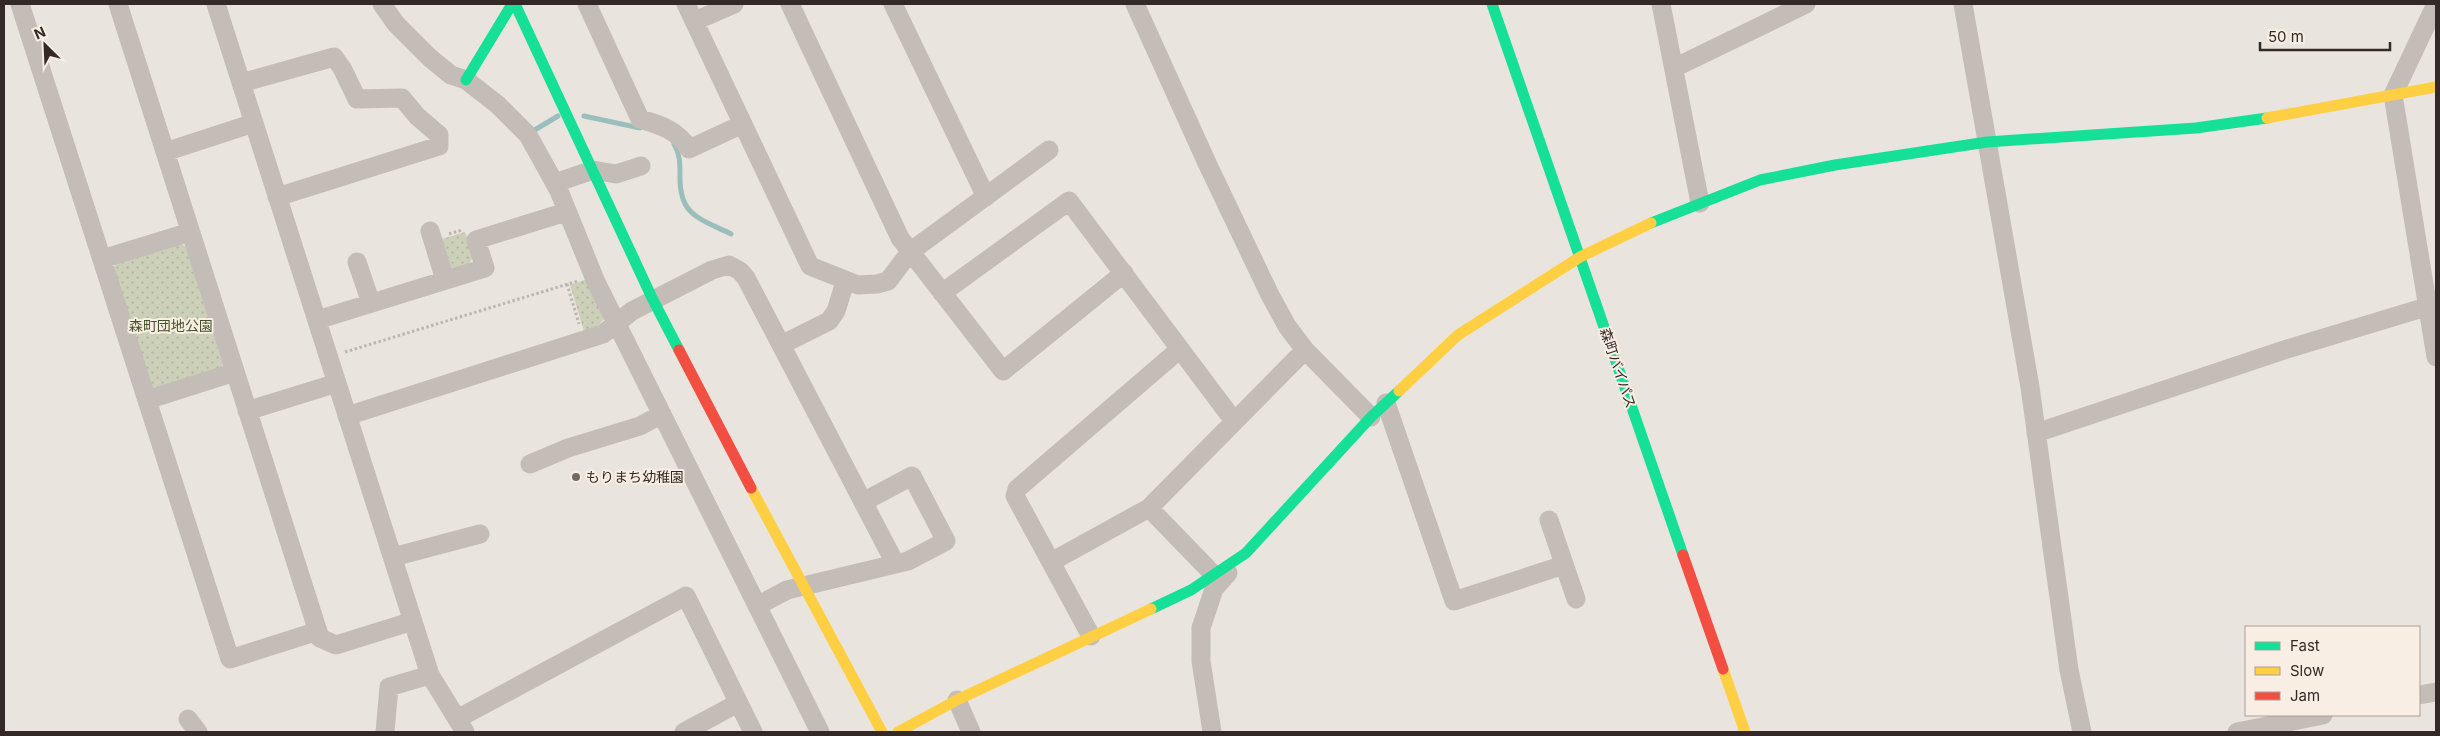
<svg xmlns="http://www.w3.org/2000/svg" width="2440" height="736" viewBox="0 0 2440 736" font-family="Inter,'Noto Sans JP',sans-serif">
<style>
.park{fill:url(#park-dots)}
.lines{fill:none;stroke-linecap:round;stroke-linejoin:round}
.stream{stroke:#9abebb;stroke-width:5}
.path{stroke:#bcb5b0;stroke-width:3;stroke-dasharray:2.5 2.5;stroke-linecap:butt}
.street{stroke:#c3bcb7;stroke-width:19}
.fast{stroke:#16e098;stroke-width:11}
.slow{stroke:#ffcf43;stroke-width:11}
.jam{stroke:#f24e42;stroke-width:11}
.poi-dot{fill:#736a66;stroke:#f8eee4;stroke-width:2}
.labels{text-anchor:middle;stroke-width:4;stroke-linejoin:round;paint-order:stroke}
.park-label{font-size:14px;fill:#45512a;stroke:#f8eee4}
.street-label{font-size:14px;fill:#332926;stroke:#f8eee4}
.poi-label{font-size:14px;fill:#332926;stroke:#f8eee4;text-anchor:start}
</style>
<defs>
<pattern id="park-dots" width="8" height="8" patternUnits="userSpaceOnUse" patternTransform="scale(1.25)"><rect width="8" height="8" fill="#ccd0b8"/><path d="M2 2h.1M6 6h.1" fill="none" stroke="#b0b39e" stroke-width="1.8" stroke-linecap="round"/></pattern>
</defs>
<rect width="100%" height="100%" fill="#eae4de"/>
<path class="park" d="M465 232 473 257 469 264 453 269 447 265 439 240Z
M178 241 186 247 223 365 218 372 158 391 151 387 114 268 117 260Z
M587 279 604 319 597 327 584 331 570 285Z"/>
<g class="lines">
<path class="stream" d="M584 116 640 128
M533 131 558 116
M674 144C680 154 680 163 680 175 679 216 699 218 731 234"/>
<path class="path" d="M449 234 462 230
M567 284 579 324
M345 352 578 281"/>
<path class="street" d="M20 4 230 659 318 631
M118 4 320 638 336 645 413 621
M216 4 430 675 465 732
M382 4 396 24 430 58 451 75 466 80 498 105 528 135 559 191 596 282 820 732
M587 4 640 119C661 125 677 130 689 149L743 124
M686 4 810 266 858 285 877 284 888 281 910 252 1049 150
M790 4 900 238 1003 371 1124 273
M893 4 986 197
M1135 4 1207 163 1270 295 1287 326 1305 350 1371 417
M1661 4 1700 203
M1963 4 2030 387 2069 670 2082 732
M2436 4 2393 95 2436 357
M695 21 734 4
M1674 68 1806 4
M241 83 334 57 342 68 357 99 402 98 417 116 439 135V146L277 197
M165 152 254 123
M555 183 593 170 616 174 641 166
M430 231 445 280
M102 259 190 232
M357 262 371 303
M942 293 1069 201 1234 421
M317 320 485 268 476 240 566 212
M781 345 829 321 836 311 845 282
M147 400 235 372
M1386 403 1454 601 1564 565
M247 411 337 383
M347 416 603 334 632 311 712 270 729 265 740 271 746 278 895 563
M2036 433 2284 350 2436 304
M530 464 568 448 640 426 662 414
M1149 508 1214 575
M1549 520 1576 599
M393 557 480 534
M1051 562 1149 508 1305 350
M757 606 787 590 908 561 946 541 912 476 863 502
M1091 636 1015 496 1017 489 1180 349
M2419 695 2436 692
M957 700 971 732
M188 719 198 732
M457 719 686 596 753 732
M385 732 389 687 430 675
M684 732 738 703
M1212 732 1201 661V628L1214 589 1228 573
M2237 732 2323 715"/>
<path class="fast" d="M515 4 653 300 679 350
M1492 4 1683 555
M466 80 512 4
M1651 223 1760 180 1835 165 1987 142 2196 128 2267 118
M1151 609 1191 590 1246 553 1371 417 1399 391"/>
<path class="slow" d="M2267 118 2436 87
M1399 391 1458 335 1580 257 1651 223
M751 488 882 732
M1723 669 1745 732
M898 732 957 700 1151 609"/>
<path class="jam" d="M679 350 751 488
M1683 555 1723 669"/>
</g>
<circle class="poi-dot" cx="576" cy="477" r="5"/>
<g class="labels">
<g class="park-label">
<text x="171" y="331">森町団地公園</text>
</g>
<g class="street-label">
<text transform="translate(1618 368) rotate(71)" y="5">森町バイパス</text>
</g>
<g class="poi-label">
<text x="586" y="482">もりまち幼稚園</text>
</g>
</g>
<rect width="2440" height="736" fill="none" stroke="#332926" stroke-width="10"/>
<rect x="2245" y="626" width="175" height="90" fill="#f8eee4" stroke="#a99f98"/>
<rect x="2255" y="642" width="25" height="8" fill="#16e098" stroke="#a99f98"/>
<text x="2290" y="651" font-size="15" fill="#332926">Fast</text>
<rect x="2255" y="667" width="25" height="8" fill="#ffcf43" stroke="#a99f98"/>
<text x="2290" y="676" font-size="15" fill="#332926">Slow</text>
<rect x="2255" y="692" width="25" height="8" fill="#f24e42" stroke="#a99f98"/>
<text x="2290" y="701" font-size="15" fill="#332926">Jam</text>
<g transform="translate(45 45) rotate(336)" stroke="#f8eee4" stroke-width="4" paint-order="stroke">
<path d="M0-4L9 19L0 12L-9 19Z" fill="#332926"/>
<text y="-8" font-size="14" font-weight="bold" text-anchor="middle" fill="#332926">N</text>
</g>
<path d="M2260 42v8h130v-8" fill="none" stroke="#332926" stroke-width="2.5"/>
<text x="2268" y="42" font-size="15" fill="#332926" stroke="#f8eee4" stroke-width="4" paint-order="stroke">50 m</text>
</svg>
